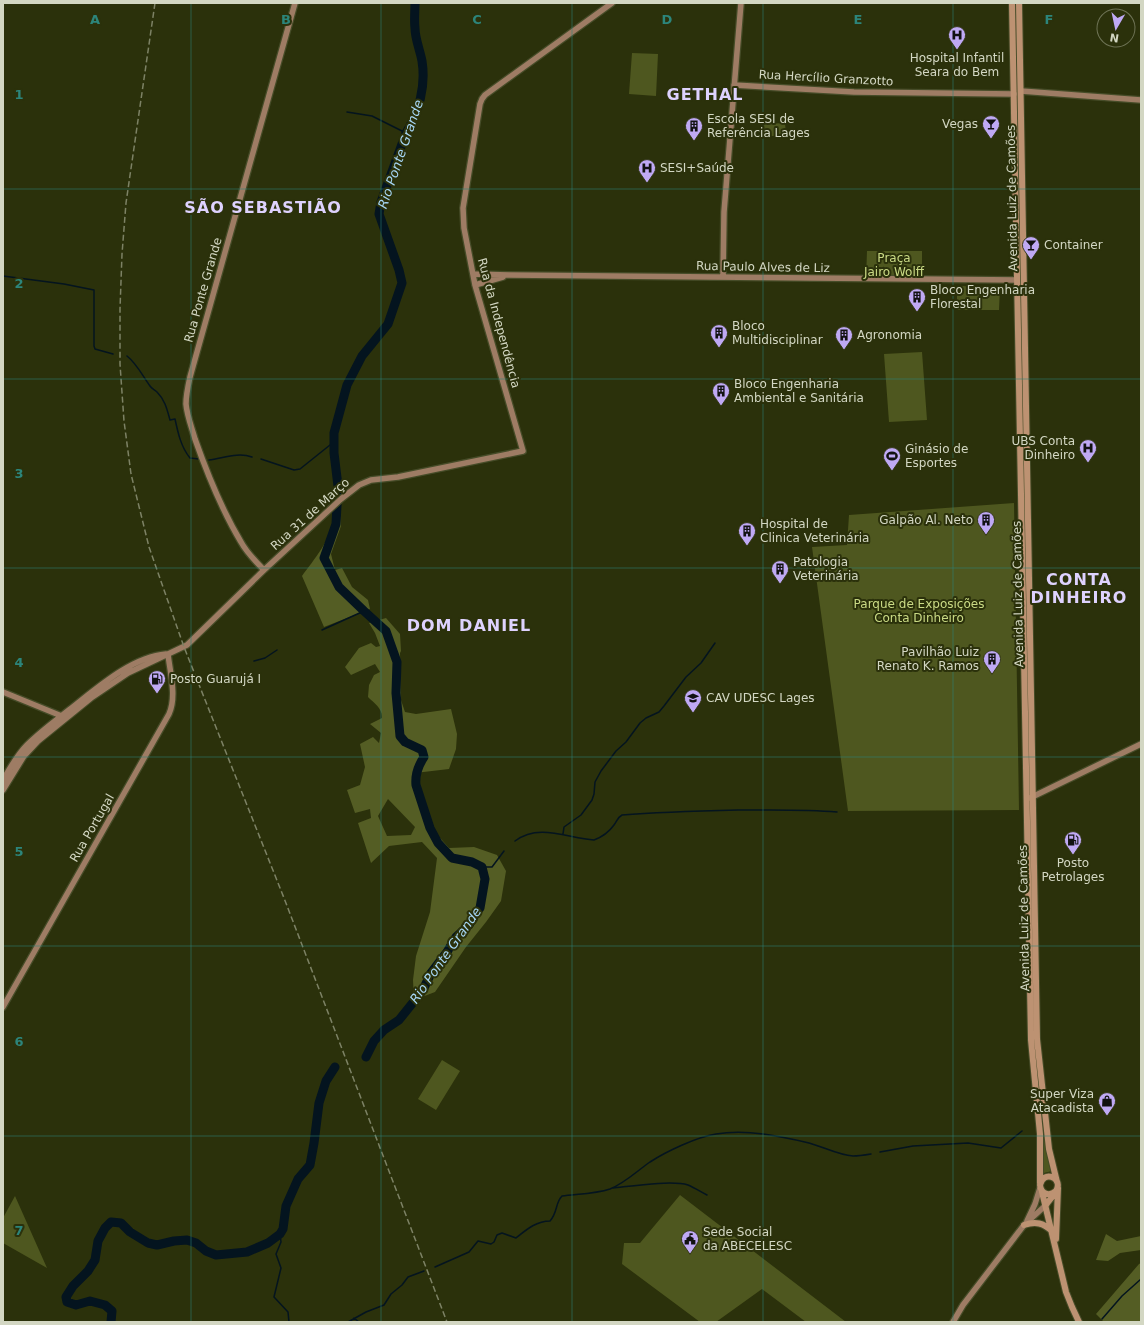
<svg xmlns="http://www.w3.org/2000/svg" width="1144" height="1325" viewBox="0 0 1144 1325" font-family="'DejaVu Sans',sans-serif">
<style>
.green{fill:#4e571f}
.forest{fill:#545d24;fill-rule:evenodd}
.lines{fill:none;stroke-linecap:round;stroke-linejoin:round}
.stream{stroke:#04141f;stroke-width:1.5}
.river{stroke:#04141f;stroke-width:9}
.secondary-casing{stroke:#464c28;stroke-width:8}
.primary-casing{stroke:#464c28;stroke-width:8}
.secondary{stroke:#9e7c64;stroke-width:5.5}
.primary{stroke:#bd9272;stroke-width:6}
.rail{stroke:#7d8265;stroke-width:1.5;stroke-dasharray:6 3;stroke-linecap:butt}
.grid{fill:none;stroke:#2c857b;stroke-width:1;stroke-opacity:0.55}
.labels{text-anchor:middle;stroke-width:4;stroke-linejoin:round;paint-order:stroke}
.poi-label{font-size:12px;fill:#d3d7c3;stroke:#2b310b;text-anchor:start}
.street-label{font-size:12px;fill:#d3d7c3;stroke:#2b310b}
.park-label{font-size:12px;fill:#cada85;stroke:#2b310b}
.water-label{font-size:13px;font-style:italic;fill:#a7d7f6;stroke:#2b310b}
.district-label{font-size:16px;font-weight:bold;letter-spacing:1px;fill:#ded2fe;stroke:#2b310b}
.grid-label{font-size:13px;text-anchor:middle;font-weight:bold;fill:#2c857b;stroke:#2b310b;stroke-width:4;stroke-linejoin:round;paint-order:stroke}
</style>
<rect width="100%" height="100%" fill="#2b310b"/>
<path class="green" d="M632 53 658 54 656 96 629 94Z
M785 123 786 136H765L764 124Z
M867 251H922V279H866Z
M957 286 1000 287 999 310H957Z
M922 352 927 420 889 422 884 354Z
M1014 503 1019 810 848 811 812 547 847 545 849 515Z
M1035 1057H1036C1040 1093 1041 1138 1052 1171L1044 1173 1043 1135Z
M442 1060 460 1071 436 1110 418 1099Z
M680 1195 846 1322H806L762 1289 716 1322H700L622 1264 624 1243H640Z
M15 1196 47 1268 3 1243V1218Z"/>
<path class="forest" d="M340 512 341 526 331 554 335 570 342 568 352 587 368 600 370 609 324 627 302 576C313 561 334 536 333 517Z
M386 618 400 634 401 651 400 653 401 700 405 712 416 714 451 709 457 734 456 749 449 769 415 773 433 830 449 848 474 847 497 855 506 871 501 901 486 922 466 947 435 992 414 1000 413 980 416 956 430 912 437 858 422 842 389 846 371 863 358 823 371 818 370 809 355 813 347 790 360 785 365 767 360 744 373 737 379 743 381 733 370 724 382 718C383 709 374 703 368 697L369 685 374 675 380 672 375 664 351 675 345 667 359 648 371 643 376 647 380 646 375 633 369 623ZM388 799 415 827 411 835 387 836 378 816Z
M1106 1234 1117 1241 1141 1236V1250L1120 1253 1108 1261 1096 1260Z
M1141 1263V1322H1104L1096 1314 1139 1264Z"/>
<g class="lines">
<path class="stream" d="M347 112 372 116 406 133
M3 276 64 284 94 290V346L95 349 113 354
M127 356C137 364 142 375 150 386 152 389 154 389 157 392 165 400 167 409 170 420L175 419C178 433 181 447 190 458L199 459
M261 459 294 470 300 469 330 445 334 444
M209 460C224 458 238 452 252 457
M322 630 364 611
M254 661 265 658 277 650
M563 834 564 827 581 815 592 800 594 794 595 782 601 771 616 751 626 742 640 723 646 718 659 712 664 706 686 677 701 663 715 643
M515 841C539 823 567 838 594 840 602 837 609 832 614 825 617 821 618 817 622 815 661 812 699 811 738 810 771 810 804 809 837 812
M482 867H492L504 851
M880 1152 913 1146 968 1143 1001 1148 1022 1131
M613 1188C632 1186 672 1180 688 1185 695 1188 701 1192 707 1195
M280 1234 281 1242 276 1254 281 1268 274 1297 288 1312 289 1322
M435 1267 469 1252 478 1241 491 1244 494 1242 497 1235 502 1233 516 1238C526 1230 536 1221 550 1221 558 1212 555 1203 562 1196 577 1194 595 1194 610 1189 625 1183 637 1171 650 1162 667 1151 697 1137 716 1134 747 1129 780 1136 809 1143 824 1147 838 1155 853 1156 859 1156 865 1155 871 1154
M354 1318 359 1322
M1102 1319 1122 1296 1141 1279
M348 1322 366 1312 384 1305 391 1294 402 1285 408 1277 424 1271"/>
<path class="river" d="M366 1057 374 1041 384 1030 399 1020 423 990 431 973 447 952 456 937 469 925 476 913 480 908 485 879 482 867 472 862 452 858 438 843 430 828 416 785C415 775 418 766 424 757L422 750 405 742 400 736 396 693 397 662 386 631 364 611 339 587 324 558 336 524 338 486 334 453V433L347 385 362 356 388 324 402 283 399 270 379 214 381 202 406 133C419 112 426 86 422 61 420 50 415 39 415 28 414 20 415 11 415 3
M111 1322 112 1311 105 1305 90 1301 76 1305 67 1302 66 1297 73 1286 88 1271 95 1260 98 1241 105 1228 111 1222 121 1223 130 1232 148 1243 157 1245 174 1241 187 1240 196 1243 206 1251 216 1255 247 1252 268 1243 280 1234 283 1229 286 1206 298 1179 310 1165 314 1143 319 1103 326 1081 335 1067"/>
<g class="secondary-casing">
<path id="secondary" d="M734 85 854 92 1014 94
M1021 91 1141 100
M473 274 509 275 1017 280
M723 277 724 212 741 3
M475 285 503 277
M264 570C256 562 247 553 241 542 223 512 207 473 195 439 192 428 187 416 186 404 186 395 188 386 190 377L295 3
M3 692 64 717
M3 780C10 768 17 755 27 745 40 732 55 721 69 710 96 689 131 657 166 654
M3 790 24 756 38 741 91 698 128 673 187 645 264 570 341 499 359 485 371 480 398 477 523 451 475 285 464 228 463 208 480 104 482 99 485 95 612 3
M1030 798 1141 744
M3 1007 169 714C177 696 170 673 168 654
M1027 1221 1035 1204 1040 1188
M953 1322 963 1305 1024 1225 1046 1205"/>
</g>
<g class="primary-casing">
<path id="primary" d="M1012 3 1031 1040 1040 1134V1183
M1019 3 1037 1039 1049 1149 1057 1182
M1042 1192 1066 1292 1072 1307 1079 1322
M1046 1205C1049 1200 1055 1195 1057 1189 1062 1177 1043 1170 1040 1185 1041 1194 1049 1197 1056 1191
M1024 1225C1036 1221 1043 1223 1052 1231
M1056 1239 1058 1188"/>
</g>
<use href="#secondary" class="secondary"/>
<use href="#primary" class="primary"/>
<path class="rail" d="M155 3 126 203 122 254 120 309V364L124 421 131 474 149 547 184 647 284 898 447 1322"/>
</g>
<path class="grid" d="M191 3V1322M381 3V1322M572 3V1322M763 3V1322M953 3V1322M3 189H1141M3 379H1141M3 568H1141M3 757H1141M3 946H1141M3 1136H1141"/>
<defs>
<g id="hospital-pin" transform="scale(0.9)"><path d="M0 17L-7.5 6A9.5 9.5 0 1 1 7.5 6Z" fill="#bfa9f4" stroke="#2b310b"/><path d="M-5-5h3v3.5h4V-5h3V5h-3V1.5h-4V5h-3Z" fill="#111"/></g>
<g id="bar-pin" transform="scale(0.9)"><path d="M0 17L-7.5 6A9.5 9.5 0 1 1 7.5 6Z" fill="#bfa9f4" stroke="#2b310b"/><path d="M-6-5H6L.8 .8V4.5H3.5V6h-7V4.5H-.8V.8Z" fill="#111"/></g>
<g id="building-pin" transform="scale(0.9)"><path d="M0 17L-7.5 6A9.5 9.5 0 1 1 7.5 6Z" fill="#bfa9f4" stroke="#2b310b"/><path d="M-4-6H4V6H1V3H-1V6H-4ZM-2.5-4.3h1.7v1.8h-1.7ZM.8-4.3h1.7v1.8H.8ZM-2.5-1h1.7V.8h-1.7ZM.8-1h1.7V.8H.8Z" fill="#111"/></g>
<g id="stadium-pin" transform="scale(0.9)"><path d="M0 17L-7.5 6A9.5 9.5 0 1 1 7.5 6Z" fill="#bfa9f4" stroke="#2b310b"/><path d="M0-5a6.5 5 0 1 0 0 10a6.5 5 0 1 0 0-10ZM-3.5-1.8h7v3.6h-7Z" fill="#111"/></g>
<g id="fuel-pin" transform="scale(0.9)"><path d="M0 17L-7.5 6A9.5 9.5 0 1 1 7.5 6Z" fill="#bfa9f4" stroke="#2b310b"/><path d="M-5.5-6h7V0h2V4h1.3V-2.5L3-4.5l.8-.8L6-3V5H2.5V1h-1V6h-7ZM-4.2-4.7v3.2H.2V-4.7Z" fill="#111"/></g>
<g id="university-pin" transform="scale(0.9)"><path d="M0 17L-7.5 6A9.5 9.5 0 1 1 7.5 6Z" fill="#bfa9f4" stroke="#2b310b"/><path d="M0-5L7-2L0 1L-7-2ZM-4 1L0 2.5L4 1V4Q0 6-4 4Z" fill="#111"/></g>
<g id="shop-pin" transform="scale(0.9)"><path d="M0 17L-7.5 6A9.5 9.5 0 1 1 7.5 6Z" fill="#bfa9f4" stroke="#2b310b"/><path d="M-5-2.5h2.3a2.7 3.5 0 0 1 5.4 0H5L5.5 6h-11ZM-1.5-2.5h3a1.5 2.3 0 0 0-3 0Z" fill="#111"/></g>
<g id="civic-pin" transform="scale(0.9)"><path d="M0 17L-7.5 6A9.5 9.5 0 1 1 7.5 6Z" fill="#bfa9f4" stroke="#2b310b"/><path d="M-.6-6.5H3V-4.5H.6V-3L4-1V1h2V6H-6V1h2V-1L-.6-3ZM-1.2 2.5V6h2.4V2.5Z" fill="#111"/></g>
</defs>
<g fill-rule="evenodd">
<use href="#hospital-pin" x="957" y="35"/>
<use href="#bar-pin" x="991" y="124"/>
<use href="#building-pin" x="694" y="126"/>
<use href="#hospital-pin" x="647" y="168"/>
<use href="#bar-pin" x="1031" y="245"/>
<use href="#building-pin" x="917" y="297"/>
<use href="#building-pin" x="719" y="333"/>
<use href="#building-pin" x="844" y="335"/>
<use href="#building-pin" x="721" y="391"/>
<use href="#hospital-pin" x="1088" y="448"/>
<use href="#stadium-pin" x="892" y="456"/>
<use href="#building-pin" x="986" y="520"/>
<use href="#building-pin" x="747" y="531"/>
<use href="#building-pin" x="780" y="569"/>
<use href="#building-pin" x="992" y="659"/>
<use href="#fuel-pin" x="157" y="679"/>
<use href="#university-pin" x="693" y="698"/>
<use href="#fuel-pin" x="1073" y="840"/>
<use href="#shop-pin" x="1107" y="1101"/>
<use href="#civic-pin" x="690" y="1239"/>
</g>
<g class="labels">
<g class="poi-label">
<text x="957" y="62" text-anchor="middle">Hospital Infantil<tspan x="957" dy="14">Seara do Bem</tspan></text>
<text x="707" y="123">Escola SESI de<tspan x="707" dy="14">Referência Lages</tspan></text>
<text x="978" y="128" text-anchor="end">Vegas</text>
<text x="660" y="172">SESI+Saúde</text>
<text x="1044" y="249">Container</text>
<text x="930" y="294">Bloco Engenharia<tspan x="930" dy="14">Florestal</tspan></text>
<text x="732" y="330">Bloco<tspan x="732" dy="14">Multidisciplinar</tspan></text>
<text x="857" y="339">Agronomia</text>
<text x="734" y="388">Bloco Engenharia<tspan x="734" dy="14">Ambiental e Sanitária</tspan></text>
<text x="1075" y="445" text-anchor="end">UBS Conta<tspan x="1075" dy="14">Dinheiro</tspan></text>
<text x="905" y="453">Ginásio de<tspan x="905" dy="14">Esportes</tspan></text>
<text x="973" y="524" text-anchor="end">Galpão Al. Neto</text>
<text x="760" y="528">Hospital de<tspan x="760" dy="14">Clinica Veterinária</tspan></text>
<text x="793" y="566">Patologia<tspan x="793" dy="14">Veterinária</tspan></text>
<text x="979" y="656" text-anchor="end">Pavilhão Luiz<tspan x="979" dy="14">Renato K. Ramos</tspan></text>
<text x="170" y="683">Posto Guarujá I</text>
<text x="706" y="702">CAV UDESC Lages</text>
<text x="1073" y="867" text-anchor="middle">Posto<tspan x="1073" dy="14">Petrolages</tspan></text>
<text x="1094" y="1098" text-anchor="end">Super Viza<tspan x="1094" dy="14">Atacadista</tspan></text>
<text x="703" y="1236">Sede Social<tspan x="703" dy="14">da ABECELESC</tspan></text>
</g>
<g class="street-label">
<text transform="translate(826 78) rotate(3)" y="4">Rua Hercílio Granzotto</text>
<text transform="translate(1012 198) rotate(-91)" y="4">Avenida Luiz de Camões</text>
<text transform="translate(763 267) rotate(1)" y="4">Rua Paulo Alves de Liz</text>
<text transform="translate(203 290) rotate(-74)" y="4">Rua Ponte Grande</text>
<text transform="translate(499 323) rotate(75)" y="4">Rua da Independência</text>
<text transform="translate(310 514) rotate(-42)" y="4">Rua 31 de Março</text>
<text transform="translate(1018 594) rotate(-91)" y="4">Avenida Luiz de Camões</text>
<text transform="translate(92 828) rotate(-60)" y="4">Rua Portugal</text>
<text transform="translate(1024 918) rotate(-91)" y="4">Avenida Luiz de Camões</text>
</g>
<g class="park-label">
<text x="894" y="262">Praça<tspan x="894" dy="14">Jairo Wolff</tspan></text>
<text x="919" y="608">Parque de Exposições<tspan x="919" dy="14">Conta Dinheiro</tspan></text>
</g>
<g class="water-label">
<text transform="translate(400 154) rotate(-71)" y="5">Rio Ponte Grande</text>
<text transform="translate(445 955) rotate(-55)" y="5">Rio Ponte Grande</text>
</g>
<g class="district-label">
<text x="705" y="100">GETHAL</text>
<text x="263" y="213">SÃO SEBASTIÃO</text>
<text x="1079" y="585">CONTA<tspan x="1079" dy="18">DINHEIRO</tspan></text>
<text x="469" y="631">DOM DANIEL</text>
</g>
</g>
<g class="grid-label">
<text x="95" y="24">A</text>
<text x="286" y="24">B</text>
<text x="477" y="24">C</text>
<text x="667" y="24">D</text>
<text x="858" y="24">E</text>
<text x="1049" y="24">F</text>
<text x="19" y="99">1</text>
<text x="19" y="288">2</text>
<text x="19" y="478">3</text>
<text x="19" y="667">4</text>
<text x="19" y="856">5</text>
<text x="19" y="1046">6</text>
<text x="19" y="1235">7</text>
</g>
<rect width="1144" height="1325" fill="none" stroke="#d3d7c3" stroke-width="8"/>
<g transform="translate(1116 28) rotate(189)"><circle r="19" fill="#2b310b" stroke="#6e7355"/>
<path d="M0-3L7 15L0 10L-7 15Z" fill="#bfa9f4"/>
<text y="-6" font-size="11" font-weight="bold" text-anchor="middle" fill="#d3d7c3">N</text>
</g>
</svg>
